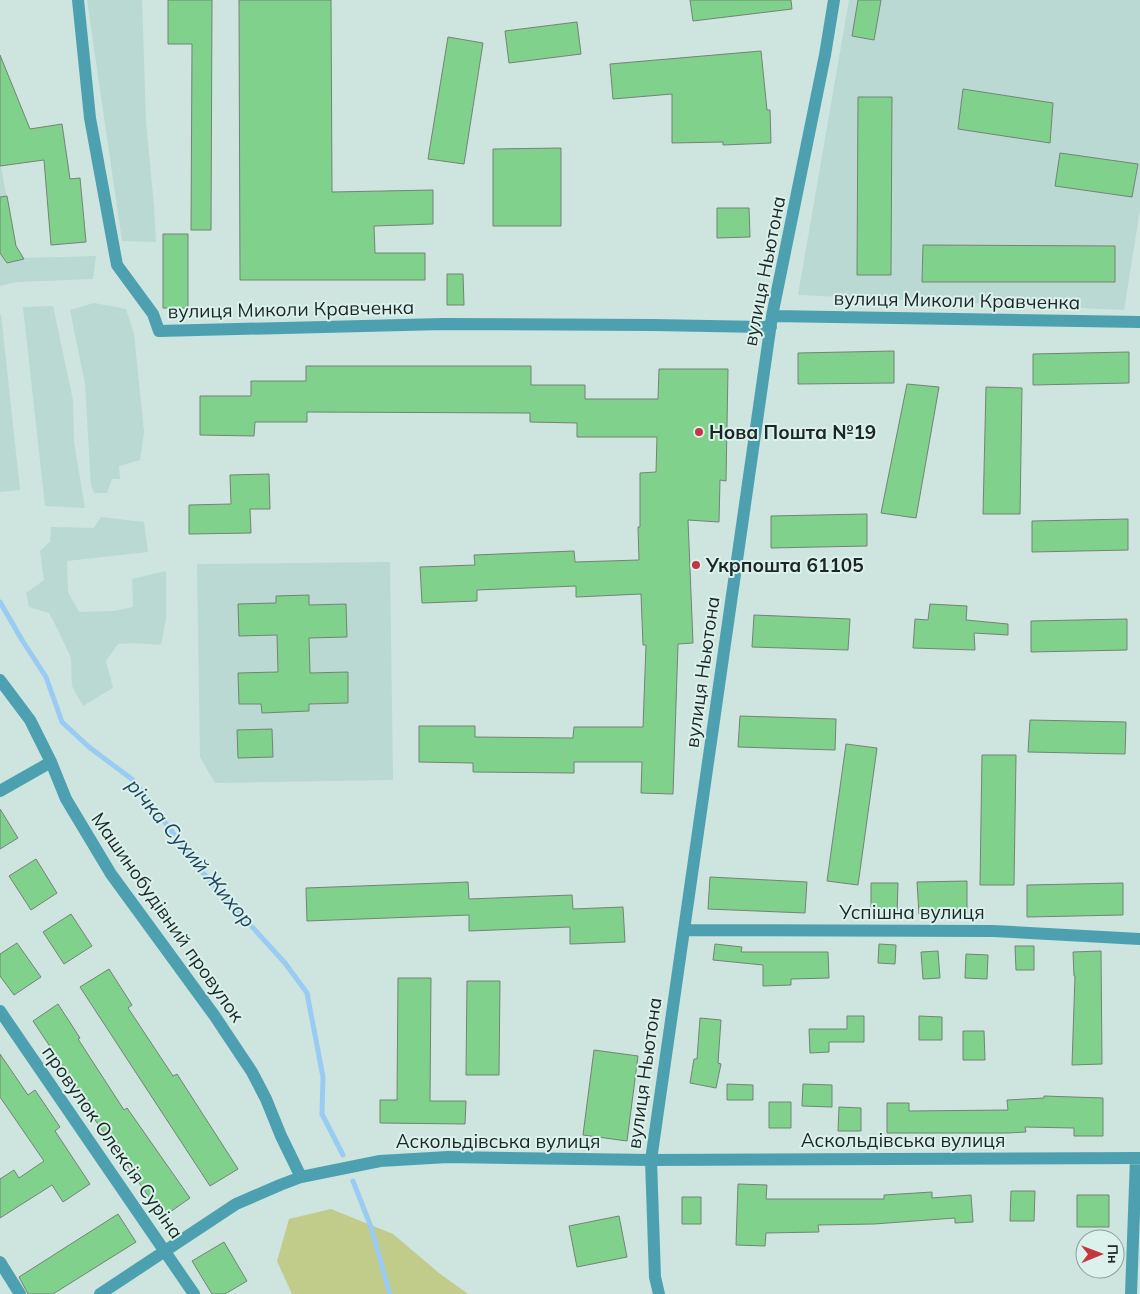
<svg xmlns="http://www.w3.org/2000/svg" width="1140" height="1294" viewBox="0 0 1140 1294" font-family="Mulish,sans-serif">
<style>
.built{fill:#b9d9d2}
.green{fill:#c1cc8a}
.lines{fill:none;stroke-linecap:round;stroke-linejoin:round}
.stream{stroke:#9acbf2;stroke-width:5}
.building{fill:#7fd18c;stroke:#758376}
.minor{stroke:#4da0b0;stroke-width:12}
.poi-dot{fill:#c6363f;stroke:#daf1ec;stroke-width:2}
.labels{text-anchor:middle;stroke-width:4;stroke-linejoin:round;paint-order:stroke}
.street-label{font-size:19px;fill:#1d2624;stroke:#daf1ec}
.poi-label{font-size:19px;font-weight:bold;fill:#1d2624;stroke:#daf1ec;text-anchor:start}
.water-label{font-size:20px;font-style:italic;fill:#1f445e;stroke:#daf1ec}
</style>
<rect width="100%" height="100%" fill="#cde4df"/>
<path class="built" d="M87 0H142L146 122 154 206 156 242 122 241Z
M849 0H1140V210L1124 310 798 295Z
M0 162 16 246 24 258 96 256 93 279 17 282 0 286Z
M94 303 126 309 134 334 144 432 140 460 119 466 120 479H112L107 493H94L91 485 85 384 70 310Z
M53 306 73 400 74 442 85 508 45 506 23 307Z
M1 314 20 490 0 492V315Z
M101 517 144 522 148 552 67 561 68 592 79 612 114 611 133 607 132 579 166 571V618L161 645 133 643 118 644 106 661 113 688 83 706 72 686 71 658 59 632 49 613 29 607 26 593 44 580 40 551 50 542 51 527 94 528Z
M390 562 393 780 215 783 200 757 197 564Z"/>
<path class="green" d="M331 1209 393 1234 439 1273 468 1294H292L277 1261 289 1219Z"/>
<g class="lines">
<path class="stream" d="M0 602 22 640 46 677 62 722 89 747 133 780 204 874 285 963 307 993 323 1077 322 1114 343 1155
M353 1181 371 1227 390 1294"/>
</g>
<path class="building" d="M168 0H212L211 230H191L192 44H168Z
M239 0H331L332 192 433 190V224L374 226 375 253H425V280H240Z
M690 0H791L792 9 693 21Z
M858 0H881L874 40 852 36Z
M577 22 581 54 509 63 505 31Z
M448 37 483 43 464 164 428 159Z
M761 51 767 110H770L771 143 723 145V142L672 143V94L613 99 610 64Z
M0 55 30 129 62 124 70 179 80 178 86 242 51 245 44 160 0 166Z
M963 89 1053 103 1050 143 958 129Z
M858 97H892L891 275H857Z
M561 148V226H493V149Z
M1060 153 1138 164 1132 197 1055 186Z
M7 196 16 246 24 259 7 263 0 253V197Z
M717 208H749L750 237 717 238Z
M163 234H188V308H163Z
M923 245 1115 246V282H922Z
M447 274H463L464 305H447Z
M894 351V383L798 384V353Z
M1129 352V383L1033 385V354Z
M306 366H531V385H585V399H658L659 369H728L726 481 720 480 719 522 688 520 693 643 678 644 673 794 641 793 642 762H574V773L473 772V763L419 762V726H475V737L573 738 574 727H643L646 645H643L641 594 576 597V586L477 590V601L422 603 420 567 475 565 474 555 574 551 575 562 639 560 638 527H640V473L656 472 657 437H577V423L530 422V413L307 412V422H255L254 436 200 435V396H251V381H306Z
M907 384 939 387 916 518 881 513Z
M986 387 1022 388 1020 514H983Z
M269 474 270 509H250L251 533 189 534V505L231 504 230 475Z
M867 514V546L771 548V516Z
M1128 519V550L1032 552V521Z
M309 595V605L346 604 347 637 309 638 310 673 348 672V703L309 704V711L262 713 261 704H239L238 673 278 672 277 635 239 636 238 604 276 603V596Z
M930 604 967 606 966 620 1008 624V635L974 633 975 650 913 648 915 619 928 620Z
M754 615 850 619 848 650 752 647Z
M1127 619V650L1031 652V621Z
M740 716 836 719 835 750 738 747Z
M1030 720 1126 722 1125 754 1028 752Z
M272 729 273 757 238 758 237 730Z
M846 744 877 748 858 885 827 881Z
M982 755H1016L1014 885H980Z
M0 809 18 838 0 849Z
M36 859 57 893 31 910 9 876Z
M710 877 807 882 805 913 708 909Z
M967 881V913L919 914 917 882Z
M468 882 469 899 572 895 573 909 623 907 625 942 570 944V927L469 931V915L307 921 306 888Z
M871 883H898L897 914 871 915Z
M1123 883V915L1027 917V885Z
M71 914 92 946 64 964 43 932Z
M17 943 41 977 14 995 0 976V954Z
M715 944 742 947 741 952H828L829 978 791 979V985L763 986V965L713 960Z
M879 944 896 945 895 964 878 963Z
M1015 946H1034V970H1016Z
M938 951 940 978 923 979 921 952Z
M1101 951 1102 1064 1072 1065 1075 976H1074L1073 952Z
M966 954 988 955 987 979 965 978Z
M109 969 132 1005 128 1008 173 1076 177 1074 238 1169 210 1186 80 987Z
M398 978H431L430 1101H466L465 1124 380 1123V1100H397Z
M467 981H500L499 1075H466Z
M58 1004 80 1038 78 1039 124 1110 127 1108 190 1198 163 1217 86 1107 65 1074 67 1072 33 1021Z
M847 1016H864V1042H829V1052L810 1053 809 1029H847Z
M919 1016 942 1017V1040H919Z
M700 1018 721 1020 718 1063 721 1064 716 1088 690 1083 694 1059H697Z
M963 1031H984L985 1060H963Z
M594 1050 638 1056 627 1141 583 1135Z
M0 1054 28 1095 35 1090 60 1127 55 1131 90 1184 63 1202 52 1185 0 1218V1179L14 1170 19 1178 44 1161 0 1097Z
M727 1084 753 1085V1100H727Z
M803 1084 832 1085V1107L802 1106Z
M1044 1096 1103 1098V1136H1074V1128L1025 1127 1026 1132 1008 1133H887V1103H909V1111L1008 1110 1007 1100 1044 1098Z
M769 1102H791V1128H769Z
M839 1107 861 1108V1131H838Z
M738 1184 767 1185 766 1199H884V1195L932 1192V1198L971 1195 973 1222 955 1223V1218L874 1224 818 1225 819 1232 766 1233 765 1246 736 1245Z
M1011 1191H1035L1034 1221H1010Z
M1077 1195H1109V1227H1077Z
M682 1197H701V1224H682Z
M118 1214 136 1242 53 1294H28L19 1277Z
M619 1216 627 1257 577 1267 569 1226Z
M224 1242 247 1281 225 1294H212L192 1261Z"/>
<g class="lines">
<path class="minor" d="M78 0 90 118 117 265 153 314 159 331 443 324 653 325 771 327
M772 316 1140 322
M0 680 30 720 51 762 66 799 111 874 214 1015 252 1072 266 1099 281 1136 301 1177
M0 791 51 762
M684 930 993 931 1140 939
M0 1011 194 1294
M0 1262 20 1294
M100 1294 236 1204 280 1185 301 1177 380 1161 448 1157 651 1160 1140 1158
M659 1294 655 1277 651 1160 772 316 825 55 834 0
M1131 1294 1136 1158"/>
</g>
<g class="poi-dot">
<circle cx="699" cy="432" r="5"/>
<circle cx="696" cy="565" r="5"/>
</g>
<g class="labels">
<g class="street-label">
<text transform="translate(764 271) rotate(-79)" y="7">вулиця Ньютона</text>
<text transform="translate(957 300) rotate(1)" y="7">вулиця Миколи Кравченка</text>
<text transform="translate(291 309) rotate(-1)" y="7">вулиця Миколи Кравченка</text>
<text transform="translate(702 672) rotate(-82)" y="7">вулиця Ньютона</text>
<text x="912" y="919">Успішна вулиця</text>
<text transform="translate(168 917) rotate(55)" y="7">Машинобудівний провулок</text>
<text transform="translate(644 1073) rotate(-82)" y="7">вулиця Ньютона</text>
<text x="903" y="1147">Аскольдівська вулиця</text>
<text x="498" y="1148">Аскольдівська вулиця</text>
<text transform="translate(113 1142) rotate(55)" y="7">провулок Олексія Суріна</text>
</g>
<g class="poi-label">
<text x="709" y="439">Нова Пошта №19</text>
<text x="706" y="572">Укрпошта 61105</text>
</g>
<g class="water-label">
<text transform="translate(191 853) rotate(50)" y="7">річка Сухий Жихор</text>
</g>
</g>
<g transform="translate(1100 1254) rotate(89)"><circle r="24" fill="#daf1ec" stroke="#8ea09c"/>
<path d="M0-4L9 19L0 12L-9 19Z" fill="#c6363f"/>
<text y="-8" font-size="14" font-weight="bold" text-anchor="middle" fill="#1d2624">Пн</text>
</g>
</svg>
